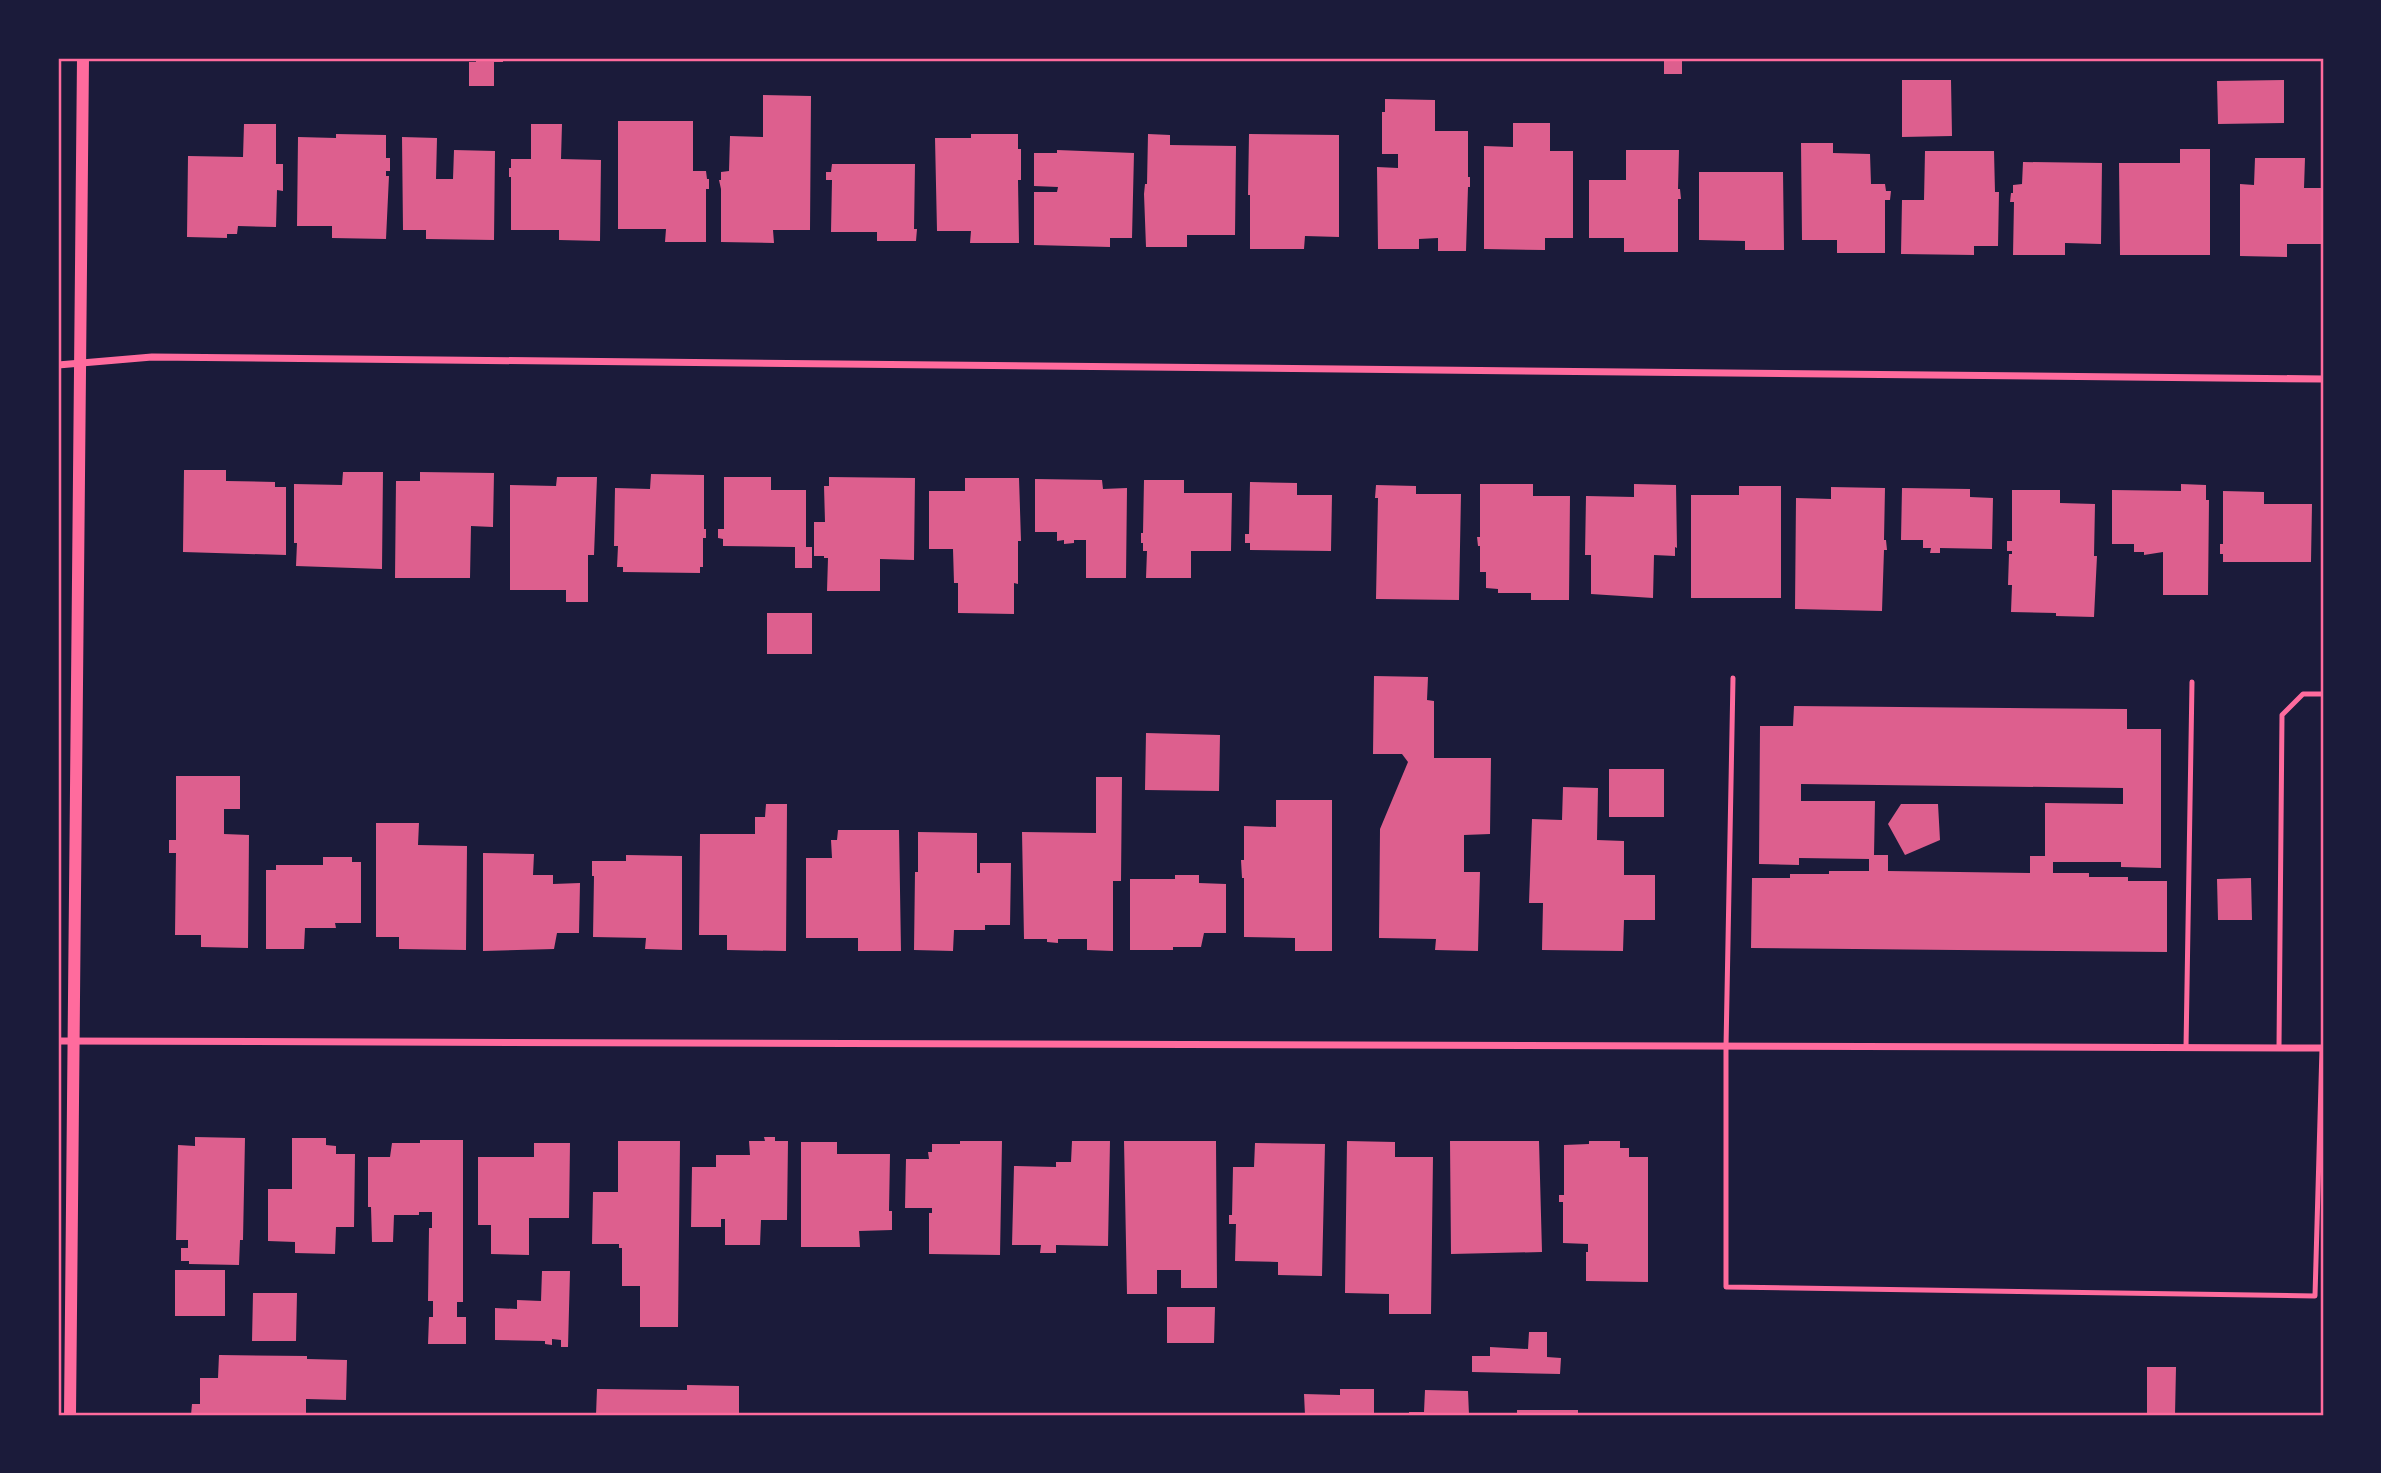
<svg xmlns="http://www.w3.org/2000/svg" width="2381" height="1473" viewBox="0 0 2381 1473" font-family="Overpass,sans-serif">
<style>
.building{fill:#dd5f8e;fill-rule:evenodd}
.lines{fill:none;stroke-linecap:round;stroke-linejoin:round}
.service{stroke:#ff6b9d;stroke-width:5}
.minor{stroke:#ff6b9d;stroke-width:7}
.tertiary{stroke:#ff6b9d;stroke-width:12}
.neatline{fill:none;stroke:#ff6b9d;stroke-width:2.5}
</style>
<rect width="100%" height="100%" fill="#1b1b3a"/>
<path class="building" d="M476 58H503V62H494V86H469V62H476Z
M614 58H672V61L614 60Z
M1664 58 1682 60V74H1664Z
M1902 80H1951L1952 136 1902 137Z
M2284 80V123L2218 124 2217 81Z
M763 95 811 96 810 230H773L774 243 721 242V189L719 180H721V172L729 171 730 136 763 137Z
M1385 99 1435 100V131H1468V177H1470V187H1468L1466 251H1438V238L1419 239V249H1378L1377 167 1398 168V154H1382V112H1385Z
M618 121H693V171H706L707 179H709V189H706V242H665L666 229H618Z
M1513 123H1550V151H1573V238H1545V250L1484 249V146L1513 147Z
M244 124H276V164H283V191L277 190 276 227 238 226 237 234H227V238L187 237 188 156 243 157Z
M531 124H562L561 159 601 160 600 241 559 240V230H511V177H509V168H511V159H531Z
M336 134 386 135V158H390V171H386V176H389L386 239 332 238V226H297L298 137 336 138Z
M971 134H1018V149H1021V180H1018L1019 243H970L971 231H937L935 138H971Z
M1148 134 1170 135V145L1236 146 1235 235H1187V247H1146L1144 194 1145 184H1147Z
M1249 134 1339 135V237L1305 236 1304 249H1250V195H1248Z
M402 137 437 138 436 179H453L454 150 495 151 494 240 426 239V230H403Z
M1801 143H1833V153L1870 154 1871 184H1885L1886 191H1891L1890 200H1885V253H1837V240H1802Z
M2180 149H2210V255H2120L2119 163H2180Z
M1057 150 1134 153 1132 238H1110V247L1034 245V192H1057L1058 187 1034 186V153H1057Z
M1626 150H1679L1678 189H1680L1681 199H1678V252H1624V238H1589V180H1626Z
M1925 151H1994L1995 192H1999L1998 246H1974V255L1901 254 1902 200H1924Z
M2255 158H2305L2304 188H2323L2322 244H2287V257L2240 256V184L2254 185Z
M2023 162 2102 163 2101 244 2065 243V255H2013L2014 202H2010L2011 193H2013V185L2022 184Z
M832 164H915L914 229H917L916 241H877V232H831L832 180H826V172H831Z
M1699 172H1783L1784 250H1745V241L1699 240Z
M184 470H226V481L275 482V487H286V555L183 552Z
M343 472H383L382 569 296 566 297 543H294V484L342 485Z
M420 472 494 473 493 527 471 526 470 578H395L396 481H420Z
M651 474 704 475V529H706V538H703V567H700V573L623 572V567H617L618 546H614L615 488 650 489Z
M557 477H597L594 555H588V602H566V590H510V485L556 486Z
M724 477H771V490H806V547H812V568H795V547L723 546V539L718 538V529H724Z
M829 477 915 478 914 560 880 559V591H827L828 558H824V556H814V522H825L824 486H829Z
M965 478H1019L1021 541H1018V584L1014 583V614L958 613V583H954L953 549H929V491H965Z
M1035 479 1102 480 1103 489 1127 488 1126 578H1086V540H1074V543L1064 544V540L1057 541V532H1035Z
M1144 480H1184V493H1232L1231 551H1191V578H1146L1147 551H1143V543H1141V533H1143Z
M1250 482 1297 483V495H1332L1331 551 1250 550V543H1245V534H1249Z
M1480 484H1533V496H1570L1569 600H1531V593H1498V589L1486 588V572H1480V546H1478L1477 537H1480Z
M1634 484 1676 485 1677 548 1675 547V556L1654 555 1653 598 1591 594V555H1585L1586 496 1634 497Z
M2181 484 2206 485V500H2209L2208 595H2163V552L2144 555V552H2134V544H2112V490L2181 491Z
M1376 485 1416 486V494H1461L1459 600 1376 599 1378 498H1375Z
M1739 486H1781V598H1691V495H1739Z
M1831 487 1885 488 1884 540H1886L1887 550H1884L1882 611 1795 609 1796 498 1831 499Z
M1902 488 1970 489V497L1993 498 1992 549 1940 548V553H1930L1931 548H1923V540H1901Z
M2012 490H2060V503L2095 504 2094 556H2097L2094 617 2056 616V613L2011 612 2012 585H2008L2009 554H2012V551H2007V541H2012Z
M2223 491 2264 492V504H2312L2311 562H2223V554H2220V544H2223Z
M767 613H812V654H767Z
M1374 676 1428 677 1427 700 1434 701V758H1491L1490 834 1464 835V872H1480L1478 951 1435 950 1436 939 1379 938 1380 829 1408 762 1402 754H1373Z
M1794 706 2127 709V729H2161V868L2121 867V862H2053V873H2089V877H2128V881H2167V952L1751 948 1752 878H1790V874H1829V871H1869V859L1799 858V865L1759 864 1760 726H1793ZM1801 784 2123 788V804L2045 803V856H2030V873L1888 871V855H1874L1875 801H1801Z
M1146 733 1220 735 1219 791 1145 790Z
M1609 769H1664V817H1609Z
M176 776H240V809H224V834L249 835 248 948 201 947V935H175L176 853H169V840H176Z
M1096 777H1122L1121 881H1113V951L1087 950V939H1058V943L1047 942V939H1024L1022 832 1096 833Z
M1563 787 1598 788 1597 840 1624 841V875H1655V920H1624L1623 951 1542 950 1543 903H1529L1532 819 1562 820Z
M1276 800H1332V951H1295V938L1244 937V878H1242L1241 860H1244V826L1276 827Z
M766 804H787L786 951 727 950V935H699L700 834H755V817H765Z
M1901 804H1938L1940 840 1905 855 1888 824Z
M376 823H419L418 845 467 846 466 950 399 949V937H376Z
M838 830H899L901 951H858V938H806V858H832L831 840H837Z
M918 832 977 833V873H980V863H1011L1010 925H985V930H954L953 951 914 950 915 872H918Z
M483 853 534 854 533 875H553V884L580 883 579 933H557L554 949 483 951Z
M626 855 682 856V950L645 949 646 938 593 937 594 876H592V861H626Z
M323 857H352V862H361V923H335L336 928H305L304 949H266V870H276V865H323Z
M1175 875H1199V883L1226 884V933H1204L1201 947H1173V950H1130V879H1175Z
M2251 878 2252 920H2218L2217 879Z
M195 1137 245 1138 243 1240H240L239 1265 189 1264V1261H181V1248H188V1240H176L178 1145 195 1146Z
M764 1137H775V1141H788L787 1220H761L760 1245H725V1219H721V1227H691L692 1167H716V1155H750L749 1141H765Z
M292 1138H326V1145L336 1146V1154H355L354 1227H336L335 1254 295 1253V1242L268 1241V1189H292Z
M420 1140H463V1302H457V1317H466V1344H428L429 1317H433V1301H428L429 1228H432V1212H419V1215H394L393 1242H372L371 1207H368V1157H390L392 1143H420Z
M618 1141H680L678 1327H640V1286H622V1248H619V1244H592L593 1192H618Z
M960 1141H1002L1000 1255 929 1254V1213H932V1208H905L906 1159H929L928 1152H932V1144H960Z
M1072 1141H1110L1108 1246 1056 1245V1253H1040L1041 1245H1012L1014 1166 1056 1167V1162H1071Z
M1124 1141H1216L1217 1288H1181V1270H1157V1294H1127Z
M1347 1141 1395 1142V1157H1433L1431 1314H1389V1294L1345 1293Z
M1450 1141H1539L1542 1252 1451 1254Z
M1589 1141H1620V1148H1629V1157H1648V1282L1586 1281V1252H1588V1244L1563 1243V1202H1559V1195H1564V1145L1589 1144Z
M801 1142H837V1154H890L889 1211H892V1230L859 1231 860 1247H801Z
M534 1143H570L569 1218H529V1255L491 1254V1225H478V1157H534Z
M1255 1143 1325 1144 1322 1276 1278 1275V1262L1235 1261 1236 1224H1229V1215H1232L1233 1167H1254Z
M175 1270H225V1316H175Z
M542 1271H570L568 1347H561V1340L552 1339V1345L545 1344V1341L495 1340V1308L517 1309V1300L541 1301Z
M253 1293H297L296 1341H252Z
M1167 1307H1215L1214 1343H1167Z
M1529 1332H1547V1357L1561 1358 1560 1374 1472 1372V1356H1490V1347L1528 1349Z
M219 1355 307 1356V1359L347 1360 346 1400 306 1399V1415H191L192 1404H200V1378H218Z
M2147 1367H2176L2175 1415H2147Z
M687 1385 739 1386V1415H596L597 1389 687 1390Z
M1340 1389H1374V1415H1305L1304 1394 1340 1395Z
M1425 1390 1468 1391 1469 1415H1409V1412H1424Z
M1517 1410H1578V1415H1517Z"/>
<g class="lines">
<path class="service" d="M1733 678 1726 1047V1287L2315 1296 2322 1048
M2186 1048 2192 682
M2279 1048 2282 715 2303 694H2323"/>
<path class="minor" d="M58 365 152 357 2323 379
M58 1041 2323 1048"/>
<path class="tertiary" d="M70 1415 83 58"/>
</g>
<rect width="2381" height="1473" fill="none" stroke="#1b1b3a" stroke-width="119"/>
<rect x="60" y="60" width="2262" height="1354" class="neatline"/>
</svg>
